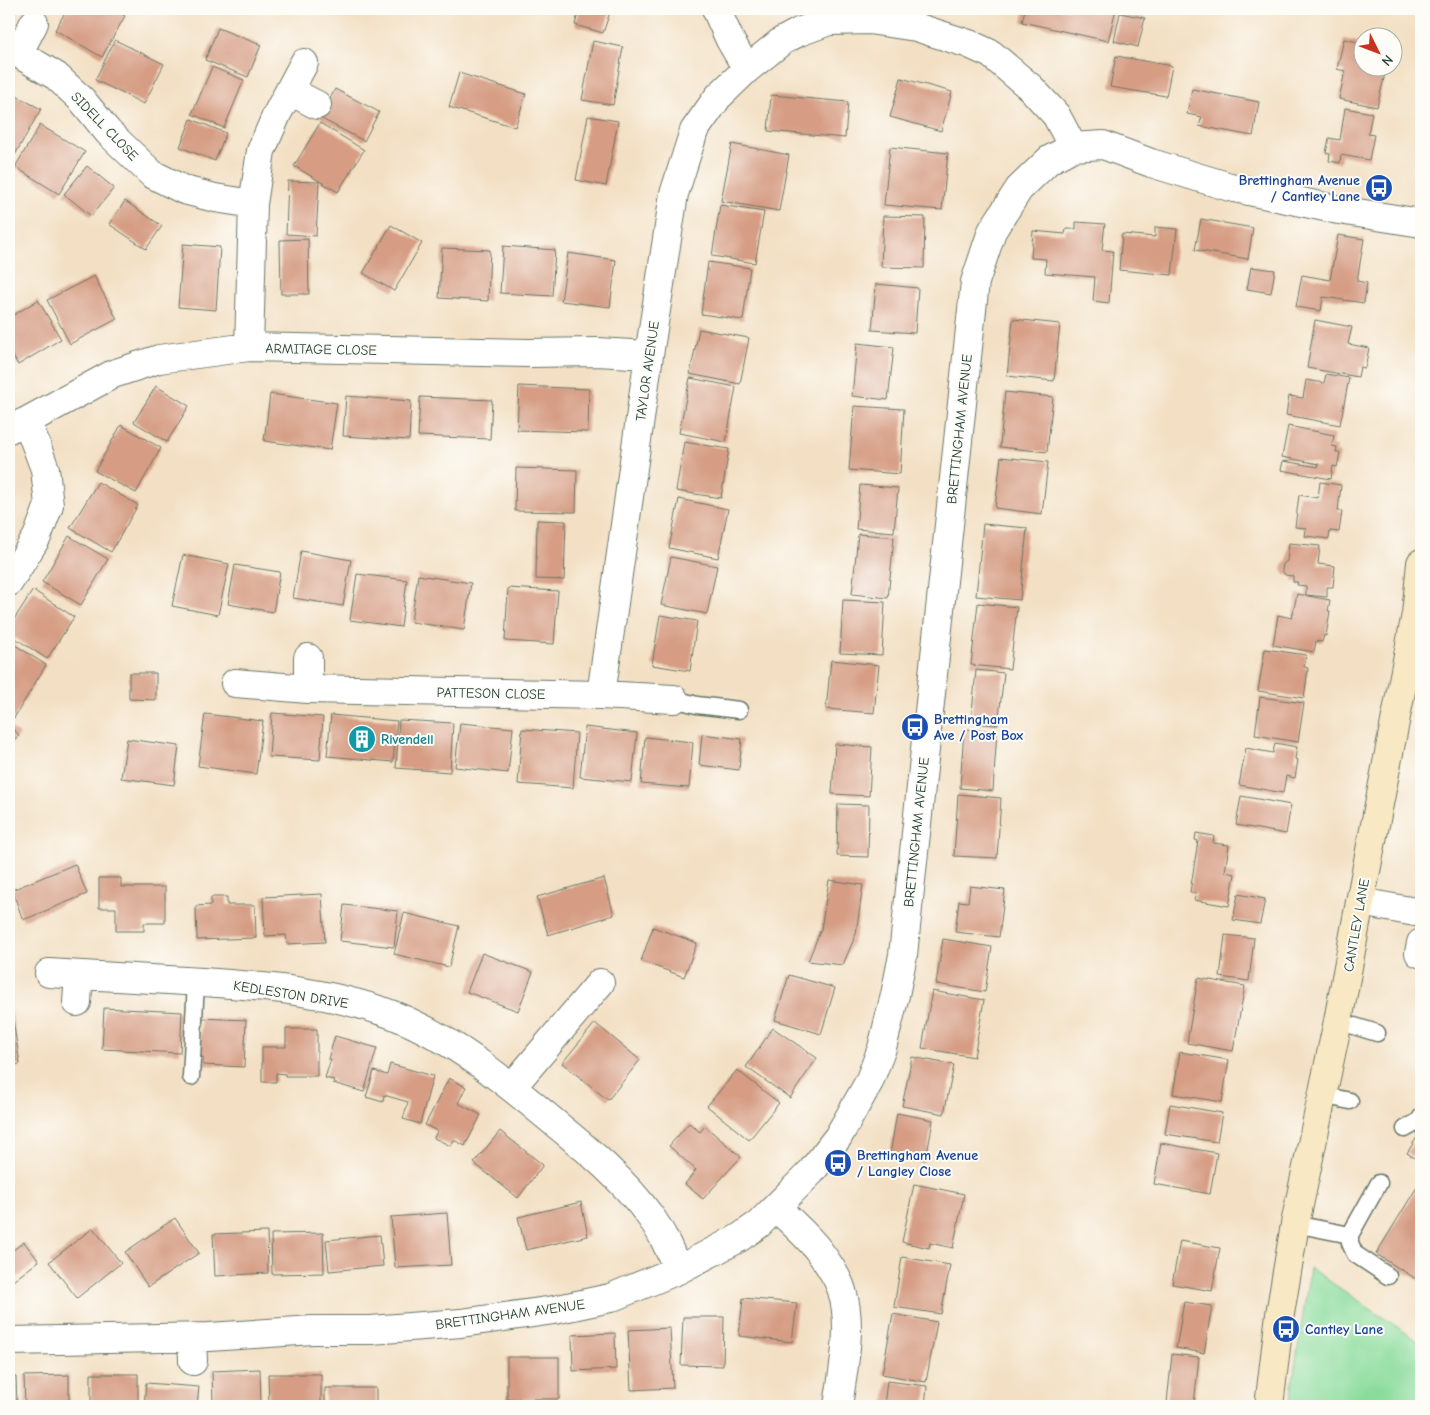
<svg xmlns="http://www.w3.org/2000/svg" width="1430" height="1415" viewBox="0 0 1430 1415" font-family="'Comic Neue',sans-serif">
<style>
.green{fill:#8adc9c;stroke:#548c68}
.building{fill:#d69d84}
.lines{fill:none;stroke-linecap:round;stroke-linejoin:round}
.lane-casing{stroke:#697666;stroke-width:19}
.street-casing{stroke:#697666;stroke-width:30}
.secondary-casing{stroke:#697666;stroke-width:30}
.lane{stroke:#fff;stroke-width:16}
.street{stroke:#fff;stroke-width:28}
.secondary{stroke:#f8e8c3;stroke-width:28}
.labels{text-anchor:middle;stroke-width:4;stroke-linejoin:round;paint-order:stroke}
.street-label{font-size:14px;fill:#1f3d34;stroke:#fdfcf7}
.transit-label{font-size:14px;font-weight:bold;fill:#164399;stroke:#fdfcf7;text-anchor:start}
.culture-label{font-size:14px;font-weight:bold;fill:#0d838f;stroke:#fdfcf7;text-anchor:start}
</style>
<rect width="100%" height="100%" fill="#fdfcf7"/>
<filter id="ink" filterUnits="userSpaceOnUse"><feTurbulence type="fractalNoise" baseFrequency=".02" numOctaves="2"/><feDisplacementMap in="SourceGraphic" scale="10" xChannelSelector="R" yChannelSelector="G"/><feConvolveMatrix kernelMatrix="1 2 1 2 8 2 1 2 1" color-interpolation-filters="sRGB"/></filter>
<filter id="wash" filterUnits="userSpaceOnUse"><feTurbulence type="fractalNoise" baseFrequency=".0096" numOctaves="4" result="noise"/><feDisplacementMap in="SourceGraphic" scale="20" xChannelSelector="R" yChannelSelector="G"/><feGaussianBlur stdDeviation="1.12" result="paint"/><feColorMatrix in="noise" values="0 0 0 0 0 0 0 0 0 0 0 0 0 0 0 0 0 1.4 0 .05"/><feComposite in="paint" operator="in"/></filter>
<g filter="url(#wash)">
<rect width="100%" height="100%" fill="#f3e0c4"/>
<path class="green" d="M1310 1268 1421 1343V1406H1289Z"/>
<g id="blocks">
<path class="building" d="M67 9H111L125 16 102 57 55 30Z
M579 9H611L603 33 575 25Z
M1025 9H1116L1108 41 1022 22Z
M1120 13 1145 18 1138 47 1114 41Z
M218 28 261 45 248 77 205 60Z
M1344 39 1362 43V68H1388L1386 74H1385L1377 107 1339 99 1345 71 1337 69Z
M115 40 164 64 144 104 95 80Z
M593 41 623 47 613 105 582 100Z
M1116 56 1172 66 1166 96 1110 87Z
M212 67 244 80 224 128 192 114Z
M459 73 526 94 515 127 449 107Z
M901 78 952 92 941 131 890 117Z
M335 89 379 112 364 141 320 118Z
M1192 89 1259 102 1253 136 1199 126 1202 117 1187 114Z
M9 92 41 109 13 158 9 156Z
M771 95 848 102 845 138 768 131Z
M1345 108 1372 113 1368 134 1374 135 1369 160 1341 155 1340 163 1329 161 1330 154 1326 153 1329 138 1340 140Z
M588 116 618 121 606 186 576 180Z
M191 119 226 133 215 161 180 147Z
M320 123 364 150 338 192 294 166Z
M40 125 85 152 59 194 15 167Z
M732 144 789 155 779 211 721 201Z
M890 147 948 153 942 210 884 205Z
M87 166 114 188 91 216 64 194Z
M288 181 319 182 316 236 286 234Z
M125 201 162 226 146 249 109 224Z
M720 205 764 212 755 263 712 256Z
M883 216 925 217 924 268 881 267Z
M1201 219 1253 228 1248 259 1195 250Z
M1076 222 1105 224 1102 250 1113 251 1109 303 1093 301 1095 277 1045 273 1046 259 1031 258 1033 231 1065 234 1066 229H1076Z
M391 225 422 243 394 291 363 273Z
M1155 227 1177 229 1172 275 1119 270 1122 234 1155 237Z
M1338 235 1364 239 1357 281 1367 283 1364 303 1323 297 1321 311 1296 307 1302 275 1330 280Z
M308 239 309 294H281L280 240Z
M183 244 220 247 216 310 178 307Z
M503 246 555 250 552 296 500 293Z
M442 248 490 250 488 301 439 298Z
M568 253 616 260 610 307 561 301Z
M708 262 750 268 743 320 701 314Z
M1251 267 1275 270 1271 293 1247 289Z
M94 276 117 319 70 344 47 300Z
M876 284 918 288 915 333 872 330Z
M38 300 61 339 18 365 9 349V318Z
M1013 319 1060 324 1054 381 1007 376Z
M1315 320 1352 327 1348 344 1369 348 1365 368 1360 367 1358 377 1307 368Z
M699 329 749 338 740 384 690 374Z
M857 343 894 347 888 400 852 396Z
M1326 374 1349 378 1340 425 1286 415 1289 396 1303 398 1306 380 1324 383Z
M690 378 736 387 726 442 679 433Z
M156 386 189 406 167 442 134 422Z
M519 386 589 389 588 432 517 430Z
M1005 392 1053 397 1047 452 1000 447Z
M270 394 337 403 330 450 264 441Z
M346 396 411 401 409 440 343 436Z
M420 397 492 400 490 439 418 436Z
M854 406 904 409 900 474 849 470Z
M121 425 161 448 136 493 95 471Z
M1288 426 1334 435 1332 446 1337 447 1336 452 1340 453 1337 467 1333 466 1331 479 1281 470 1283 461 1318 467 1319 464 1282 457Z
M684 442 729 449 721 498 676 491Z
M1001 457 1048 462 1042 514 995 508Z
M516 468 577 470 576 512 515 511Z
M98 482 138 505 111 552 70 528Z
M1320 482 1341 485 1338 511H1342L1339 532 1330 531 1329 539 1305 536 1306 528 1295 527 1299 495 1318 498Z
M860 485 898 488 894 532 856 529Z
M679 499 728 509 718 558 669 548Z
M537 520 566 521 564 580 536 579Z
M983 524 1027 528 1020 600 976 596Z
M858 534 894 537 888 598 852 594Z
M69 536 108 559 81 605 42 582Z
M1289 543 1320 546 1318 564 1335 566 1333 587H1327V597L1306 595V586L1297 585 1298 582H1293V576L1285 575 1282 570 1283 564 1287 561Z
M301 551 351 560 343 606 293 598Z
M183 555 229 564 218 615 172 606Z
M671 557 717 566 707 614 661 605Z
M235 565 280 572 273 612 228 604Z
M357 574 407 580 401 627 350 620Z
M418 575 471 583 464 630 411 622Z
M508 588 558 591 554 644 505 641Z
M33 590 74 617 47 659 9 634V627Z
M1297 594 1330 600 1328 611H1330L1326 636 1324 635 1322 642 1316 641 1314 652 1273 645 1278 615 1292 618Z
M843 600 885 602 882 655 840 653Z
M978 603 1017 607 1010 669 971 665Z
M660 615 697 621 690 671 652 665Z
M9 641 46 665 14 718 9 714Z
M1265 649 1306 655 1304 667 1308 668 1304 698 1258 691Z
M831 660 879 665 874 713 826 709Z
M976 670 1004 673 998 725 971 723Z
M129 673H156V700L129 699Z
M1260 697 1304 703 1298 742 1255 735Z
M272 713 323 717 320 760 269 757Z
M205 714 263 721 256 774 198 766Z
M331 715 397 721 393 762 327 756Z
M399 720 453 723 450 772 396 768Z
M460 723 513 728 508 773 455 767Z
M9 725 19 735 9 745Z
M585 727 637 733 632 782 580 777Z
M522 729 577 733 573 788 518 784Z
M964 729 997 731 993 791 960 788Z
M702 734 742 739 739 770 699 765Z
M645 737 693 742 689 788 641 784Z
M127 739 179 746 174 785 121 778Z
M1275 743 1297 747 1295 759 1298 760 1295 778 1286 776 1283 793 1239 785 1246 748 1273 753Z
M835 744 872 747 869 796 832 794Z
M958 794 1001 798 997 858 954 856Z
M1241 796 1291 805 1286 834 1236 825Z
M838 804 869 805 868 857 837 856Z
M1196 833 1214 836 1213 843 1229 845 1225 872 1235 874 1229 906 1194 900 1196 893 1190 892 1198 841 1195 840Z
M75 864 87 894 23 920 12 890Z
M99 878H121V887H165V923H144V931H116V908H99Z
M604 878 614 915 548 935 537 897Z
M829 880 863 885 856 934 843 965 808 961 821 929Z
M970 886 1005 890 999 937 955 932 959 901 968 902Z
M322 894 325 942 287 944 286 935 265 936 263 897Z
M1238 894 1265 899 1260 924 1233 920Z
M211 897H227V905H255L256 938 197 940 196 906 211 905Z
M344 905 398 911 394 947 340 941Z
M404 913 459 926 449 967 394 954Z
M653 927 697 943 684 977 641 961Z
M1225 935 1254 938 1249 981 1220 977Z
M943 939 992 947 985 992 936 984Z
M482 953 533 972 518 1011 467 992Z
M789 975 835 988 821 1034 775 1020Z
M1198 978 1245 986 1233 1051 1187 1043Z
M932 991 984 1000 974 1057 922 1048Z
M9 1001H10L20 1064 9 1066Z
M104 1008 182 1012 180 1053 102 1049Z
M201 1018 246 1020 244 1067 203 1065V1057H200Z
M595 1023 640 1060 608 1100 562 1063Z
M773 1028 817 1058 790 1098 746 1067Z
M286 1029H317V1076H285V1074L276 1073V1082H262V1047H286Z
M335 1036 377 1048 364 1092 333 1083 334 1080 325 1078 331 1059H328Z
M1180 1052 1229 1060 1222 1102 1173 1094Z
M912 1057 954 1065 944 1114 902 1106Z
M390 1064 433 1076 420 1124 403 1119 408 1102 384 1095 383 1102 366 1097 374 1071 387 1075Z
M737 1070 779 1103 749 1140 707 1106Z
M449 1078 466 1087 458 1103 481 1115 465 1146 454 1140 451 1146 434 1138 437 1131 425 1125Z
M1170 1104 1222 1113 1217 1142 1165 1134Z
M897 1113 933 1120 926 1160 890 1154Z
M689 1123 700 1132 705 1126 741 1157 703 1199 685 1184 696 1170 669 1146Z
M500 1131 543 1165 518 1198 474 1163Z
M1421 1131V1162L1407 1153Z
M1161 1143 1217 1153 1210 1194 1154 1184Z
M914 1184 964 1194 953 1248 930 1243 929 1248 902 1242Z
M1417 1187 1421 1189V1282L1376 1254Z
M581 1202 588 1236 526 1250 518 1217Z
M447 1213 451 1265 395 1268 391 1217Z
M175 1218 199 1253 148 1287 125 1252Z
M93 1228 121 1263 77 1298 49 1262Z
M267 1232 268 1273 215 1276 213 1234Z
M323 1233 324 1273 272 1274 271 1234Z
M380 1235 383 1266 329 1271 326 1240Z
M1180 1241 1220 1248 1212 1291 1172 1284Z
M24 1242 39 1261 9 1284V1253Z
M902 1257 950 1265 941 1314 894 1307Z
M743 1298 797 1303 792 1342 739 1336Z
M1184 1302 1212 1306 1204 1353 1176 1348Z
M893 1314 937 1322 926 1382 882 1374Z
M683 1317H724L723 1366 681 1365Z
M670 1328 673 1388 631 1390 628 1330Z
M615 1333 616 1369 573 1371 572 1335Z
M1172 1354 1199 1357 1194 1405 1167 1403Z
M507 1357H559V1399H507Z
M260 1369 261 1406H213L212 1371Z
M91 1374H138V1406H91Z
M268 1374H321V1406H269Z
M69 1375V1406H25L24 1376Z
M9 1377H16L17 1406H9Z
M887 1381 927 1386 925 1406H884Z
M146 1383 199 1387 197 1406H144Z
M325 1388H376V1406H325Z"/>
</g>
</g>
<g filter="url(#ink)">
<use href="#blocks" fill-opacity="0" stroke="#697666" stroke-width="1"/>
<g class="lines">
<g class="lane-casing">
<path id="lane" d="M674 699 697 705 739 710
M1338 1021 1377 1033
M191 1077 196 982
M1322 1095 1350 1101
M1405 1129 1419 1121 1421 1117
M1379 1183 1350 1235V1243L1355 1254 1388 1276
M1295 1224 1350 1235"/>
</g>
<g class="street-casing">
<path id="street" d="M716 9 730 40 747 69
M9 48 56 76 82 100 108 132 152 174 184 190 215 198 253 204
M18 54 34 23
M290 91 317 105
M249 347 253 204 261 151 277 114 304 63
M9 429 27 421 113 374 159 359 249 347 530 353 597 352 649 355
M9 582 37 537 49 505 45 469 27 421
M235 683 308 689 601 695 674 699
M308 689V658
M601 695 649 355 674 194 694 131 718 97 747 69 782 41 799 32 829 21 869 20 916 27 969 44 991 54 1031 88 1056 115 1073 147
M1360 902 1421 913
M1419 953 1421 943
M49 973C94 976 139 978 185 981 255 985 326 990 393 1015 454 1039 506 1082 556 1124 589 1151 625 1181 650 1216 662 1232 670 1251 678 1270
M77 1002 79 975
M512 1087 600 983
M776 1207C790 1221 807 1235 819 1251 828 1263 838 1277 842 1291 853 1326 843 1370 838 1406
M192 1338 193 1361
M9 1341 209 1337 313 1330H371L461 1323 554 1310 610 1298 678 1270 739 1238 759 1224 811 1172 838 1137 869 1082 882 1048 895 995 903 955 975 282 992 231 1019 189 1049 160 1073 147 1103 145 1151 163 1230 187 1339 210 1421 223"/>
</g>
<g class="secondary-casing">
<path id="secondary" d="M1269 1406 1280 1314 1295 1224 1338 1021 1360 902 1416 614 1421 563"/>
</g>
<use href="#lane" class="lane"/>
<use href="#street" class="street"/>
<use href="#secondary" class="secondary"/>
</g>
</g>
<defs>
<g id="bus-disc" transform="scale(1.4375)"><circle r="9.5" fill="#1a4fb4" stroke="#fdfcf7"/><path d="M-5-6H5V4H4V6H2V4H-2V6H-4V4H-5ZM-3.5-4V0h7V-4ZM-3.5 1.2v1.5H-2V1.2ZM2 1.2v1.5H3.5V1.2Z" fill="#fff"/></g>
<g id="building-disc" transform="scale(1.4375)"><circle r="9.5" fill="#0f9aa8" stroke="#fdfcf7"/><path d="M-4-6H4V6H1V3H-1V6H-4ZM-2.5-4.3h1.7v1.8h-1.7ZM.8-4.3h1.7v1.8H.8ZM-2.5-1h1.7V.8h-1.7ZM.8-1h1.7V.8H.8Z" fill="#fff"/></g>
</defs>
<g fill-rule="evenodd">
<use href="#bus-disc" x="1379" y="188"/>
<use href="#bus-disc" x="915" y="727"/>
<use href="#building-disc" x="362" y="739"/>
<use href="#bus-disc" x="838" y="1163"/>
<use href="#bus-disc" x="1286" y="1329"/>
</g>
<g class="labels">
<g class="street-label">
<text transform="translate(105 126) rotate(46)" y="5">SIDELL CLOSE</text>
<text transform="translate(321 349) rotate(1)" y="5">ARMITAGE CLOSE</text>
<text transform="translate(647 371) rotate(-82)" y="5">TAYLOR AVENUE</text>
<text transform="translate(959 429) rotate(-84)" y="5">BRETTINGHAM AVENUE</text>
<text transform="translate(491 693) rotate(1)" y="5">PATTESON CLOSE</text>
<text transform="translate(916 832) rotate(-84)" y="5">BRETTINGHAM AVENUE</text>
<text transform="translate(1356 925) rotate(-80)" y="5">CANTLEY LANE</text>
<text transform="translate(291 994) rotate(9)" y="5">KEDLESTON DRIVE</text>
<text transform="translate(510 1314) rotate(-8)" y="5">BRETTINGHAM AVENUE</text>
</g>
<g class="transit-label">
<text x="1360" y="185" text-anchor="end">Brettingham Avenue<tspan x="1360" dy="16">/ Cantley Lane</tspan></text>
<text x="934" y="724">Brettingham<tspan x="934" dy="16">Ave / Post Box</tspan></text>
<text x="857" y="1160">Brettingham Avenue<tspan x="857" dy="16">/ Langley Close</tspan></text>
<text x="1305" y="1334">Cantley Lane</text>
</g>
<g class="culture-label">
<text x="381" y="744">Rivendell</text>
</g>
</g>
<rect width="1430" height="1415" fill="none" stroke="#fdfcf7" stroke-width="30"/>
<g transform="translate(1378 52) rotate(132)"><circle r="24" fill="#fdfcf7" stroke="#a4b0a9"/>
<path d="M0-4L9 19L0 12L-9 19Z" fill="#c8321e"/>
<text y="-8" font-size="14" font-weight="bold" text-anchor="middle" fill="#1f3d34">N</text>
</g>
</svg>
